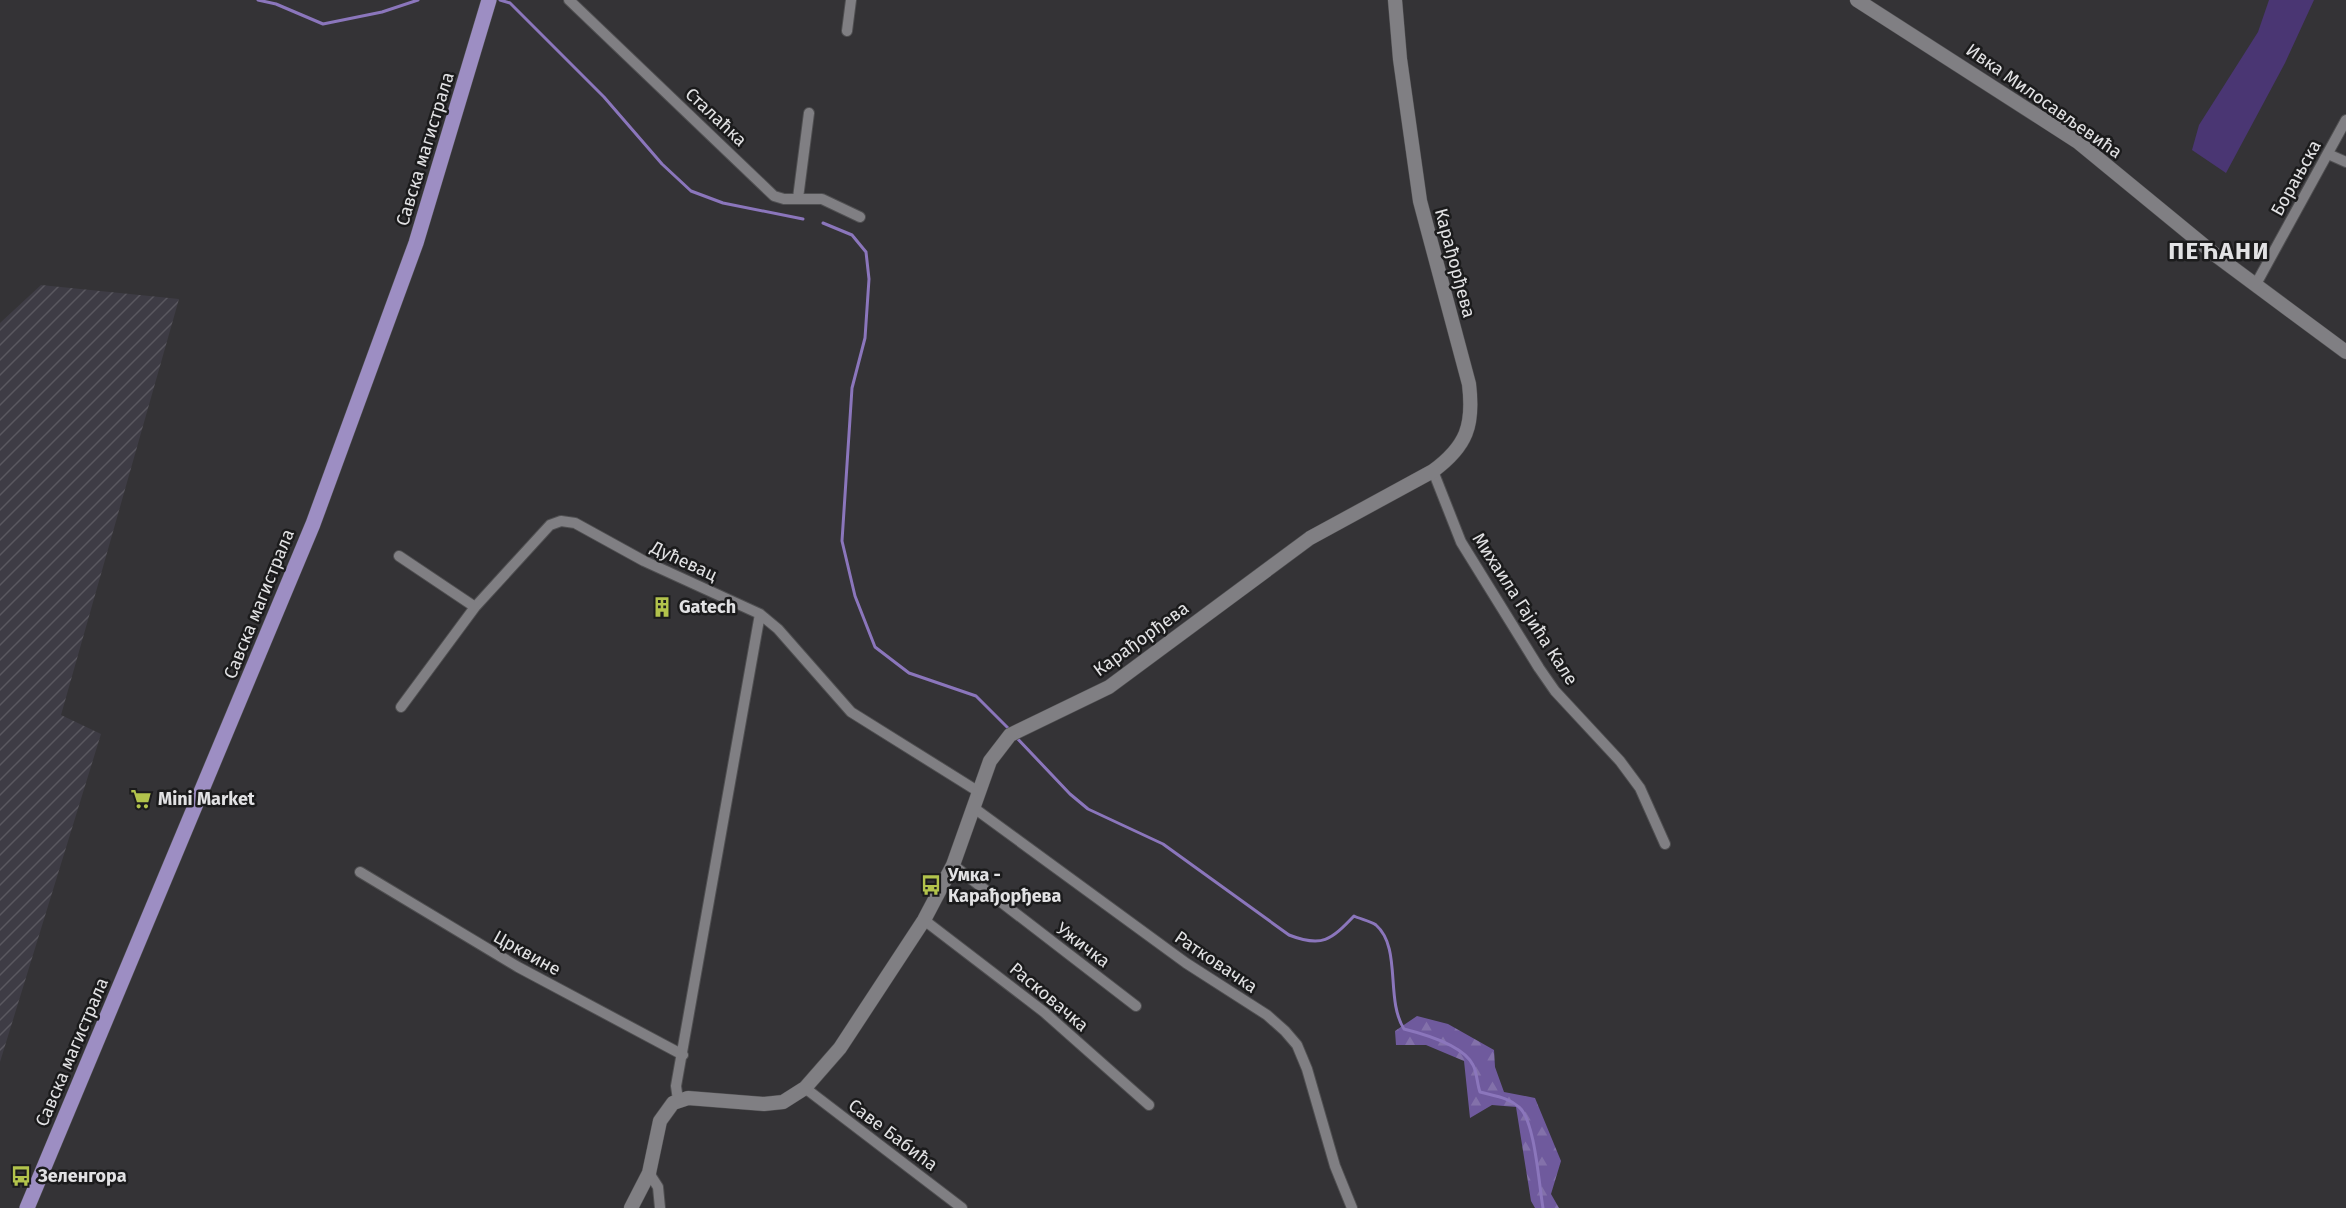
<svg xmlns="http://www.w3.org/2000/svg" width="2346" height="1208" viewBox="0 0 2346 1208" font-family="'Fira Sans',sans-serif">
<style>
.industrial{fill:url(#industrial-furrows)}
.grass{fill:#4a3673}
.forest{fill:url(#forest-firs)}
.lines{fill:none;stroke-linecap:round;stroke-linejoin:round}
.stream{stroke:#8b76bc;stroke-width:3}
.minor-casing{stroke:#4f4f51;stroke-width:12}
.tertiary-casing{stroke:#4f4f51;stroke-width:15}
.primary-casing{stroke:#4f4f51;stroke-width:16}
.minor{stroke:#807f83;stroke-width:10}
.tertiary{stroke:#807f83;stroke-width:14}
.primary{stroke:#9d8ec3;stroke-width:15}
.labels{text-anchor:middle;stroke-width:5;stroke-linejoin:round;paint-order:stroke}
.street-label{font-size:18px;fill:#e2e2e4;stroke:#1b1b1c}
.poi-label{font-size:18px;font-weight:bold;fill:#e2e2e4;stroke:#1b1b1c;text-anchor:start}
.district-label{font-size:24px;font-weight:bold;letter-spacing:1.5px;fill:#e2e2e4;stroke:#1b1b1c}
</style>
<defs>
<pattern id="industrial-furrows" width="10" height="10" patternUnits="userSpaceOnUse" patternTransform="scale(1.5)"><rect width="10" height="10" fill="#3e3c45"/><path d="M-1 1l2-2M0 10L10 0M9 11l2-2" fill="none" stroke="#5a5860"/></pattern>
<pattern id="forest-firs" width="22" height="20" patternUnits="userSpaceOnUse" patternTransform="scale(1.5)"><rect width="22" height="20" fill="#6f5a9d"/><path d="M5 1l3.5 6h-7zM16 11l3.5 6h-7z" fill="#8371aa"/></pattern>
</defs>
<rect width="100%" height="100%" fill="#343336"/>
<path class="industrial" d="M41 285 179 299 61 715 101 734 0 1062V323Z"/>
<path class="grass" d="M2269 0H2314L2285 63 2226 173 2192 150 2199 125 2258 32Z"/>
<path class="forest" d="M1417 1016 1448 1024 1494 1050 1495 1067 1504 1092 1535 1098 1561 1161 1551 1194 1559 1208H1535L1531 1201 1516 1107 1492 1105 1470 1118 1464 1061 1426 1045H1396L1395 1031Z"/>
<g class="lines">
<path class="stream" d="M258 0 276 4 323 24 382 12 418 0
M500 0 510 3 604 97 662 164 691 191 723 203 803 219
M823 223 852 235 866 252 869 279 865 338 852 388 842 541 855 596 875 647 909 673 976 696 1011 731
M1015 736 1070 794 1088 809 1163 844 1289 935C1322 948 1331 940 1354 916 1360 919 1371 921 1376 925 1402 948 1385 999 1404 1029 1424 1034 1463 1045 1473 1065 1477 1072 1477 1084 1480 1092 1494 1096 1508 1097 1519 1107 1535 1120 1539 1186 1543 1208"/>
<g class="minor-casing">
<path id="minor" d="M569 0 774 196 784 199H822L860 217
M847 31 851 0
M2328 154 2346 162
M798 198 809 113
M2256 284 2346 120
M1433 471 1461 542 1539 668 1555 691 1620 761 1640 788 1665 844
M399 556 475 607
M401 707 475 607 550 525 561 521 575 523 644 561 760 614 778 629 851 712 979 792
M974 808 1186 963 1267 1015 1285 1031 1297 1045 1307 1069 1335 1166 1352 1208
M953 865 1136 1006
M360 872 518 967 683 1055
M924 920 1044 1012 1149 1105
M805 1088 962 1208
M678 1100 676 1086 760 614
M649 1173 658 1187 660 1208"/>
</g>
<g class="tertiary-casing">
<path id="tertiary" d="M1857 0 2078 142 2218 257 2346 352
M631 1208 649 1173 660 1121 673 1103 688 1098 764 1104 783 1102 805 1088 840 1048 924 920 953 865 990 761 1010 735 1109 687 1310 538 1433 471C1467 446 1474 425 1469 384L1420 201 1400 59 1395 0"/>
</g>
<g class="primary-casing">
<path id="primary" d="M27 1208 313 524 416 243 489 0"/>
</g>
<use href="#minor" class="minor"/>
<use href="#tertiary" class="tertiary"/>
<use href="#primary" class="primary"/>
</g>
<defs>
<g id="building-bare" transform="scale(1.62)"><path d="M-4-6H4V6H1V3H-1V6H-4ZM-2.5-4.3h1.7v1.8h-1.7ZM.8-4.3h1.7v1.8H.8ZM-2.5-1h1.7V.8h-1.7ZM.8-1h1.7V.8H.8Z" fill="#b2c34c" stroke="#1b1b1c" stroke-width="2.5" paint-order="stroke"/></g>
<g id="supermarket-bare" transform="scale(1.62)"><path d="M-6-5.5h2.5l.6 2H6L4.5 2H-2.5L-4.4-4H-6ZM-1.5 3.2a1.3 1.3 0 1 0 .1 0ZM3 3.2a1.3 1.3 0 1 0 .1 0Z" fill="#b2c34c" stroke="#1b1b1c" stroke-width="2.5" paint-order="stroke"/></g>
<g id="bus-bare" transform="scale(1.62)"><path d="M-5-6H5V4H4V6H2V4H-2V6H-4V4H-5ZM-3.5-4V0h7V-4ZM-3.5 1.2v1.5H-2V1.2ZM2 1.2v1.5H3.5V1.2Z" fill="#b2c34c" stroke="#1b1b1c" stroke-width="2.5" paint-order="stroke"/></g>
</defs>
<g fill-rule="evenodd">
<use href="#building-bare" x="662" y="607"/>
<use href="#supermarket-bare" x="141" y="799"/>
<use href="#bus-bare" x="931" y="885"/>
<use href="#bus-bare" x="21" y="1176"/>
</g>
<g class="labels">
<g class="street-label">
<text transform="translate(2044 101) rotate(35)" y="6">Ивка Милосављевића</text>
<text transform="translate(716 117) rotate(43)" y="6">Сталаћка</text>
<text transform="translate(425 149) rotate(-73)" y="6">Савска магистрала</text>
<text transform="translate(2296 178) rotate(-61)" y="6">Борањска</text>
<text transform="translate(1455 263) rotate(75)" y="6">Карађорђева</text>
<text transform="translate(684 561) rotate(25)" y="6">Дућевац</text>
<text transform="translate(259 604) rotate(-68)" y="6">Савска магистрала</text>
<text transform="translate(1525 609) rotate(57)" y="6">Михаила Гајића Кале</text>
<text transform="translate(1141 639) rotate(-36)" y="6">Карађорђева</text>
<text transform="translate(1083 945) rotate(37)" y="6">Ужичка</text>
<text transform="translate(527 953) rotate(29)" y="6">Црквине</text>
<text transform="translate(1216 962) rotate(34)" y="6">Ратковачка</text>
<text transform="translate(1049 997) rotate(40)" y="6">Расковачка</text>
<text transform="translate(72 1052) rotate(-67)" y="6">Савска магистрала</text>
<text transform="translate(893 1135) rotate(37)" y="6">Саве Бабића</text>
</g>
<g class="poi-label">
<text x="679" y="613">Gatech</text>
<text x="158" y="805">Mini Market</text>
<text x="948" y="881">Умка -<tspan x="948" dy="21">Карађорђева</tspan></text>
<text x="38" y="1182">Зеленгора</text>
</g>
<g class="district-label">
<text x="2219" y="259">ПЕЋАНИ</text>
</g>
</g>
</svg>
